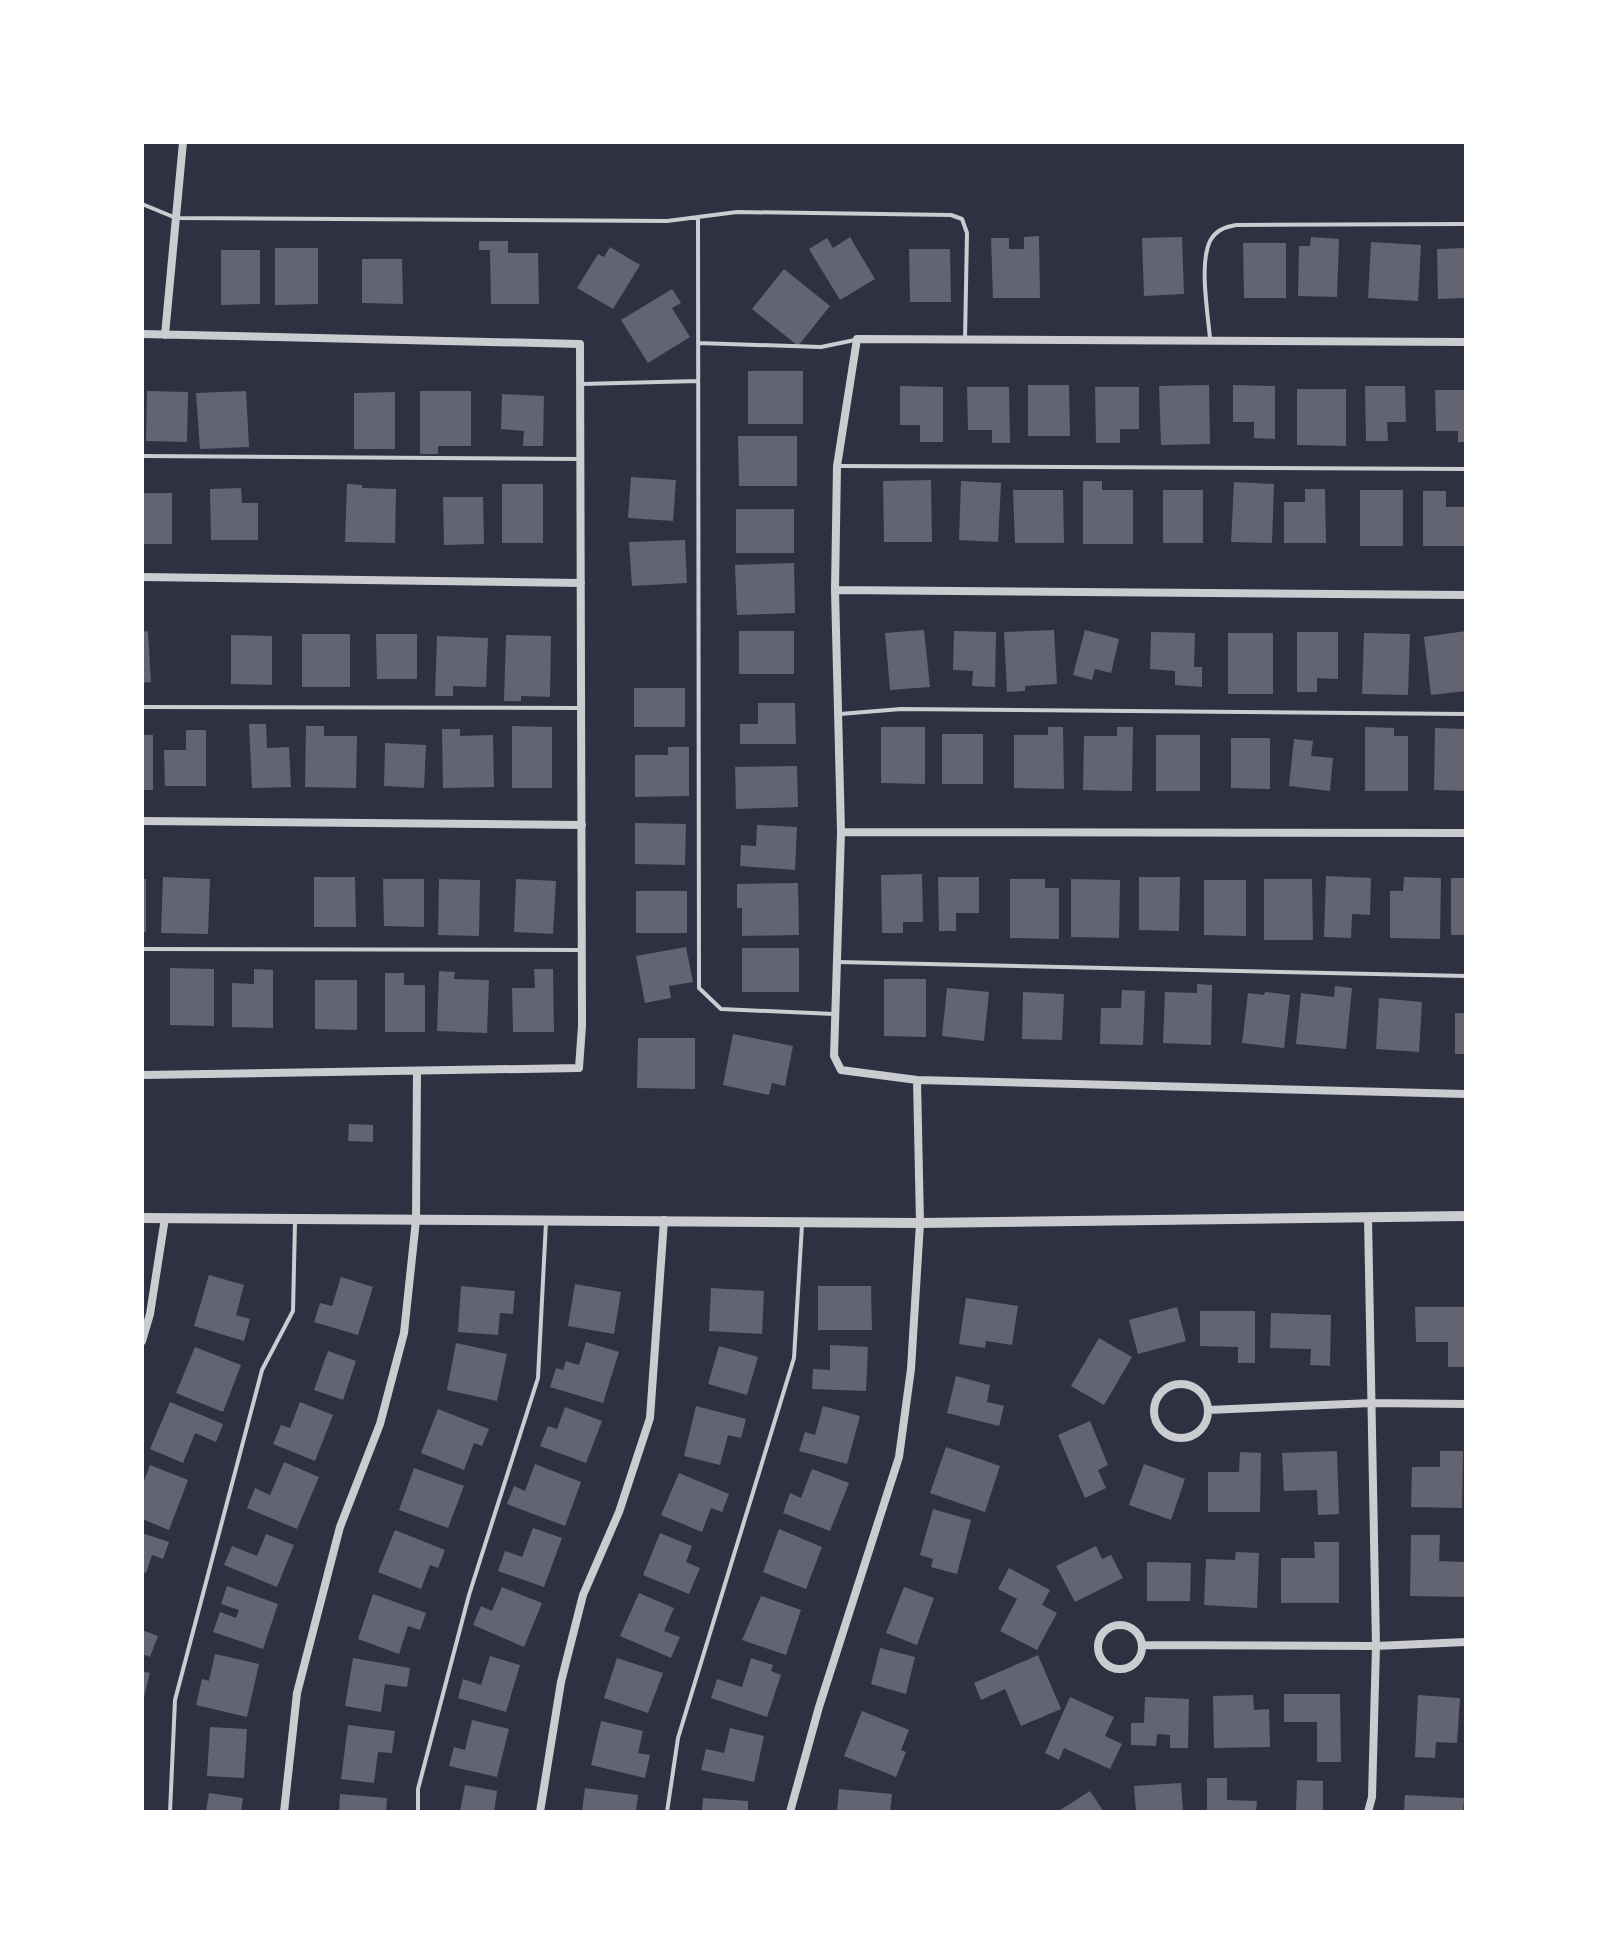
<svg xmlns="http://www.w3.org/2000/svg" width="1608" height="1954" viewBox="0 0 1608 1954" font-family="'Exo 2',sans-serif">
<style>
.building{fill:#626471}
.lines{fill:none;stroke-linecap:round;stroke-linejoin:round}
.service{stroke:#caccd0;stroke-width:4}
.minor{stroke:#caccd0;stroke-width:8}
.tertiary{stroke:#caccd0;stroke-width:10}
</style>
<rect width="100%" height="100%" fill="#2d3142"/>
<path class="building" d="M1039 236 1040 298H993L991 238H1009V249H1024V237Z
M850 237 875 279 840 300 809 249 827 238 833 248Z
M1182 237 1184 294 1144 296 1142 238Z
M1311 237 1339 239 1337 297 1298 296 1299 246H1310Z
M479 241H508V253H538L539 304H491L490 250H479Z
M1371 242 1421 245 1418 301 1368 298Z
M1243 243H1286V298H1244Z
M610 247 640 265 613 309 577 288 598 254 604 257Z
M275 248H318V304L275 305Z
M1466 248V298L1438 299 1437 249Z
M909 249H950L951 302H910Z
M221 250H260V304L221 305Z
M362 259H402L403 304 362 303Z
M784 269 830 306 798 346 752 309Z
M672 289 681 303 672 308 690 337 648 363 621 320Z
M748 371H803V424H748Z
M1028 385H1069L1070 436H1028Z
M1209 385 1210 444 1161 445 1159 386Z
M1233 385 1275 386V439L1254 438V422H1233Z
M900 386 943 387V442H920V425H900Z
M1365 386H1405L1406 422H1387L1388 441H1366Z
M967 387H1009L1010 443H992V430H968Z
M1095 387H1139V429H1120V443H1096Z
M1297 389H1346V446L1297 445Z
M1435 390H1466V442H1458V431H1436Z
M147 391 188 392 187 442 146 441Z
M246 391 249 447 200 449 196 393Z
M420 391H471V446H438V454H420Z
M395 392V449H354V393Z
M502 394 544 396 543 446H523L524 431 501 429Z
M738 436H797V486H739Z
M631 477 676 480 673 521 628 518Z
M931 480 932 542H884L883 481Z
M961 481 1001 483 998 542 959 540Z
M1083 481H1102V490H1133V544H1083Z
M1234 482 1274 484 1272 543 1231 542Z
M347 484 362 485V488L396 489 395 543 345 542Z
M502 484H543V543H502Z
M241 488 242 503H258V540H211L210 489Z
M1305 489H1325L1326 543H1284V502H1305Z
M1013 490H1063L1064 543H1015Z
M1163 490H1203V543H1163Z
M1360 490H1403V546H1360Z
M1423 491H1446V507H1466V546H1423Z
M142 493H172V544H142Z
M443 497H483L484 544 444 545Z
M736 509H794V553H736Z
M685 540 687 583 632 586 629 542Z
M794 563 795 613 737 615 735 565Z
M924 630 930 687 890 690 885 633Z
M1054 630 1057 684 1025 686V691L1007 692 1004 632Z
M1085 630 1119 639 1111 673 1095 669 1092 680 1073 675Z
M148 631 151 682 142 683V632Z
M739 631H794V674H739Z
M954 631 996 632 995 687 972 686 973 671 953 670Z
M1466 631V691L1431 695 1424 637Z
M1151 632 1195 633 1194 667H1202V687L1175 685V671L1150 669Z
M1297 632H1338V679L1317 678V692H1297Z
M1228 633H1273V694H1228Z
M1364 633 1410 634 1408 695 1362 694Z
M302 634H350V687H302Z
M376 634H417V679H377Z
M231 635 272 636V685L231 684Z
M506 635 551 636 550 697 521 696V701H504Z
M437 636 488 638 486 687 453 686V696H435Z
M634 688H685V727H634Z
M758 703H795L796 744H740V724H758Z
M249 724H266L267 748 289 747 291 787 252 788Z
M306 726H324V736H357L356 788 305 787Z
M512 726 552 727V788H512Z
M881 727H925V784L881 783Z
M1048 727H1063L1064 789 1014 788V735H1048Z
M1117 727H1133L1132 791 1083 790 1084 736H1117Z
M1365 727 1394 728V736H1408V791H1365Z
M1435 728 1466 729V791L1434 790Z
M442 729H460V736L493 735 494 787 443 788Z
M186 730H206V786H165L164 750H186Z
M942 734H983V784H942Z
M142 735H153V790H142Z
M1156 735H1200V791H1156Z
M1231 738H1270V789L1231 788Z
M1294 739 1313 741 1311 756 1333 758 1330 791 1289 786Z
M385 743 426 745 424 788 384 786Z
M668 747H689V796L635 797V755H668Z
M797 766 798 807 736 809 735 767Z
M635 823 686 824 685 865 635 864Z
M757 825 797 827 795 870 740 866 741 845 756 846Z
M922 874 923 922H903V933H882L881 875Z
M1326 876 1371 878 1370 915 1352 914 1351 938 1324 937Z
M163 877 210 879 208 934 161 933Z
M314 877H355L356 927H314Z
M938 877H979V913H956V931H939Z
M1139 877H1180L1179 931 1139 930Z
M1404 877 1441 878 1440 939 1390 938V891H1403Z
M1451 878H1466V935H1451Z
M142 879H146V932H142Z
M383 879H424V927L384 926Z
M439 879 480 880 479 936 438 935Z
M516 879 556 881 553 934 514 932Z
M1010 879H1045V888H1059V939L1010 938Z
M1071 879 1120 880 1119 938 1071 937Z
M1264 879H1312L1313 940H1264Z
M1204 880H1246V936L1204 935Z
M798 883 799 935 742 936V908H737V884Z
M636 891H687V933H636Z
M686 947 693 982 669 986 671 998 645 1003 636 956Z
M742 948H799V992H742Z
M170 968 214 969V1026L170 1025Z
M254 969 273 970V1028L232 1027V983L254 984Z
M534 969H553L554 1032H513L512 988H535Z
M439 971 455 972 454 979 489 980 487 1033 437 1031Z
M385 973H404V985H425V1032H385Z
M884 979H926V1037L884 1036Z
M315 980H357V1030L315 1029Z
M1197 984 1212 985 1211 1045 1163 1043 1165 992 1197 993Z
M1335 986 1352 988 1346 1049 1296 1044 1301 993 1334 997Z
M947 988 989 992 984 1041 942 1036Z
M1122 990 1145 991 1143 1045 1100 1044 1101 1008H1121Z
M1023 992 1064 994 1062 1040 1022 1039Z
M1265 992 1290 995 1284 1048 1242 1043 1248 993 1264 995Z
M1379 998 1422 1002 1419 1052 1376 1049Z
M1455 1013H1466V1054H1455Z
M733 1034 793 1046 785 1086 772 1083 769 1095 723 1085Z
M638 1038H695V1089L637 1088Z
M349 1124 373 1125V1142L348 1141Z
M209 1275 244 1285 236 1315 250 1319 244 1341 194 1326Z
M341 1277 373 1287 358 1335 314 1322 320 1303 332 1306Z
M575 1284 621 1292 614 1334 568 1326Z
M461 1286 515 1291 513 1314 500 1313 498 1335 458 1332Z
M818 1286H871L872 1330H818Z
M711 1288 764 1291 762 1334 709 1331Z
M966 1298 1018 1306 1012 1345 986 1341 985 1348 959 1344Z
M1177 1307 1186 1341 1138 1354 1129 1320Z
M1415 1307H1466V1367H1448V1342H1416Z
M1200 1311H1255V1363H1238V1347L1200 1346Z
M1271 1313 1331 1315 1330 1366 1310 1365 1311 1349 1270 1348Z
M1099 1338 1132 1357 1104 1405 1071 1386Z
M586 1342 619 1352 603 1403 550 1387 556 1368 563 1370 566 1361 579 1365Z
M456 1343 507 1354 497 1401 447 1390Z
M830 1345 868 1347 866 1391 812 1389 813 1369 830 1370Z
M719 1346 758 1357 747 1395 708 1384Z
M195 1347 241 1365 223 1412 176 1393Z
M328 1351 356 1361 343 1400 314 1390Z
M956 1376 990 1385 987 1402 1004 1406 999 1426 947 1413Z
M170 1402 223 1424 216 1442 195 1433 183 1463 150 1449Z
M300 1402 333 1415 315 1461 273 1444 281 1425 290 1428Z
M696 1406 746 1419 741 1438 728 1435 720 1465 684 1456Z
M823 1406 860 1416 847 1464 799 1451 805 1432 815 1435Z
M565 1407 602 1421 586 1463 540 1446 548 1426 557 1429Z
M438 1409 489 1429 482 1446 474 1443 464 1470 421 1453Z
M1090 1421 1108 1465 1098 1470 1106 1488 1085 1498 1058 1435Z
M946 1447 1000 1466 985 1512 930 1493Z
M1337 1451 1339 1514 1318 1515 1317 1490 1284 1491 1282 1453Z
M1440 1451H1463L1462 1508 1411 1507 1412 1467H1440Z
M1240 1452 1261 1453 1260 1512H1208V1472H1239Z
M284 1462 319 1477 297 1529 247 1508 255 1488 270 1495Z
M535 1464 581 1482 565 1526 507 1504 514 1486 525 1491Z
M1144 1464 1185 1479 1171 1520 1129 1505Z
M150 1465 188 1480 169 1530 142 1519V1486Z
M414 1468 464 1486 448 1528 399 1510Z
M812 1469 849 1483 830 1531 783 1513 790 1493 801 1498Z
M679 1473 729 1494 722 1512 711 1508 702 1532 661 1515Z
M933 1509 971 1520 957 1574 931 1567 933 1559 920 1555Z
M533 1528 562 1538 544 1587 498 1571 505 1551 522 1557Z
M779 1529 822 1547 806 1589 763 1572Z
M395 1530 445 1550 438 1568 430 1565 421 1589 378 1572Z
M142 1533 169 1542 163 1559 152 1555 146 1573 142 1572Z
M660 1533 692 1546 686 1562 700 1568 689 1594 643 1575Z
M266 1534 294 1545 277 1587 224 1565 232 1546 257 1556Z
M1411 1535H1440L1439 1561 1466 1562V1597L1410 1596Z
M1314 1542H1339V1603H1281V1558H1315Z
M1096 1546 1102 1559 1111 1555 1123 1578 1075 1602 1056 1566Z
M1236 1552 1259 1553 1257 1608 1204 1605 1206 1559 1235 1560Z
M1147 1562 1191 1563 1190 1601H1147Z
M1009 1568 1050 1590 1042 1605 1057 1613 1037 1650 1000 1631 1017 1599 998 1589Z
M227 1586 278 1604 263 1649 213 1632 220 1612 236 1618 239 1610 221 1604Z
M502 1587 542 1603 524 1647 473 1625 481 1606 492 1611Z
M904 1587 934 1598 917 1645 886 1633Z
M639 1593 674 1608 664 1631 680 1637 671 1658 620 1636Z
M373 1594 426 1613 420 1630 408 1626 399 1654 358 1639Z
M761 1596 801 1610 786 1655 742 1640Z
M142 1630 158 1636 150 1657 142 1654Z
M880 1648 915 1657 906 1694 871 1684Z
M215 1654 259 1664 247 1717 196 1705 202 1679 209 1681Z
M1038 1655 1061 1709 1021 1726 1005 1689 981 1700 974 1683Z
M490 1656 520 1665 506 1712 458 1698 463 1679 481 1685Z
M353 1658 410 1668 407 1687 385 1684 381 1712 345 1706Z
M617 1658 663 1673 648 1713 604 1698Z
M751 1658 773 1665 771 1671 781 1675 767 1717 711 1698 717 1679 742 1687Z
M142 1671 150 1673 143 1701H142Z
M1284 1694H1340L1341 1762H1317V1722H1284Z
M1253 1695 1254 1710 1269 1709 1270 1747 1214 1748 1213 1696Z
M1418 1695 1460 1698 1457 1743 1436 1742 1435 1758 1415 1757Z
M1070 1697 1114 1717 1105 1736 1122 1744 1110 1769 1064 1748 1059 1760 1045 1753Z
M1145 1697 1189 1699 1188 1748H1170V1735L1157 1734 1156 1746 1131 1745V1723H1144Z
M862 1711 909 1730 901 1750 906 1752 896 1777 844 1756Z
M472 1720 509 1729 497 1777 449 1766 454 1747 465 1750Z
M601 1721 643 1731 638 1753 650 1755 645 1778 591 1765Z
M348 1725 395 1731 392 1753 378 1752 374 1783 341 1779Z
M210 1727 247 1729 244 1778 207 1776Z
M730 1728 764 1736 754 1782 701 1770 706 1749 724 1753Z
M1207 1778H1227V1800L1257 1801 1256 1812H1207Z
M1297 1780 1323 1781V1812H1296Z
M1181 1783 1183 1812H1136L1134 1786Z
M465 1785 497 1791 494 1812H460Z
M585 1788 638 1795 636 1812H582Z
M839 1789 892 1794 890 1812H837Z
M1090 1791 1104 1812H1057Z
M209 1793 243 1798 241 1812H206Z
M340 1794 387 1798 386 1812H339Z
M1405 1795 1464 1798 1463 1812H1404Z
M703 1798 748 1801V1812H702Z"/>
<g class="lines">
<path class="service" d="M142 204 176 218 667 221 737 212 951 215 962 219 967 233 965 340
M698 218 699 988 721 1009 834 1014
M1210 339C1208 313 1199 264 1210 241 1216 230 1225 227 1236 225L1466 224
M698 343 821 347 855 340
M581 384 698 381
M142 456 579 459
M837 466 1466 469
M142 707 579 708
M840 714 901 709 1466 714
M142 949 580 950
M837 962 1466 976
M170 1812 175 1700 262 1370 293 1311 295 1222
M418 1812V1789L469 1595 538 1378 546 1222
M667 1812 678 1738 794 1358 802 1225"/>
<path class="minor" d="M142 334 580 344 582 1026 579 1068 142 1075
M165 335 183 142
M1466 342 857 339 837 466 835 590 841 832 834 1056 841 1070 917 1080 1466 1094
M142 577 581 583
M835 590 1466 595
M142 821 582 825
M841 832 1466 833
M142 1341 150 1314 165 1218
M1154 1411a27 27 0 1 1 54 0a27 27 0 1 1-54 0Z
M1208 1410 1372 1403 1466 1404
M1098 1647a22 22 0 1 1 44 0a22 22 0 1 1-44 0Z
M1142 1645 1376 1646 1466 1642
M284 1812 297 1693 340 1527 380 1424 404 1333 416 1220 417 1071
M540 1812 561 1682 583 1595 619 1512 650 1418 664 1220
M790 1812 819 1707 899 1457 911 1369 920 1223 917 1080
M1368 1812 1372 1797 1376 1646 1368 1217"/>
<path class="tertiary" d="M142 1218 920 1223 1466 1216"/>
</g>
<rect width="1608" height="1954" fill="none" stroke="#ffffff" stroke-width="288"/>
</svg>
